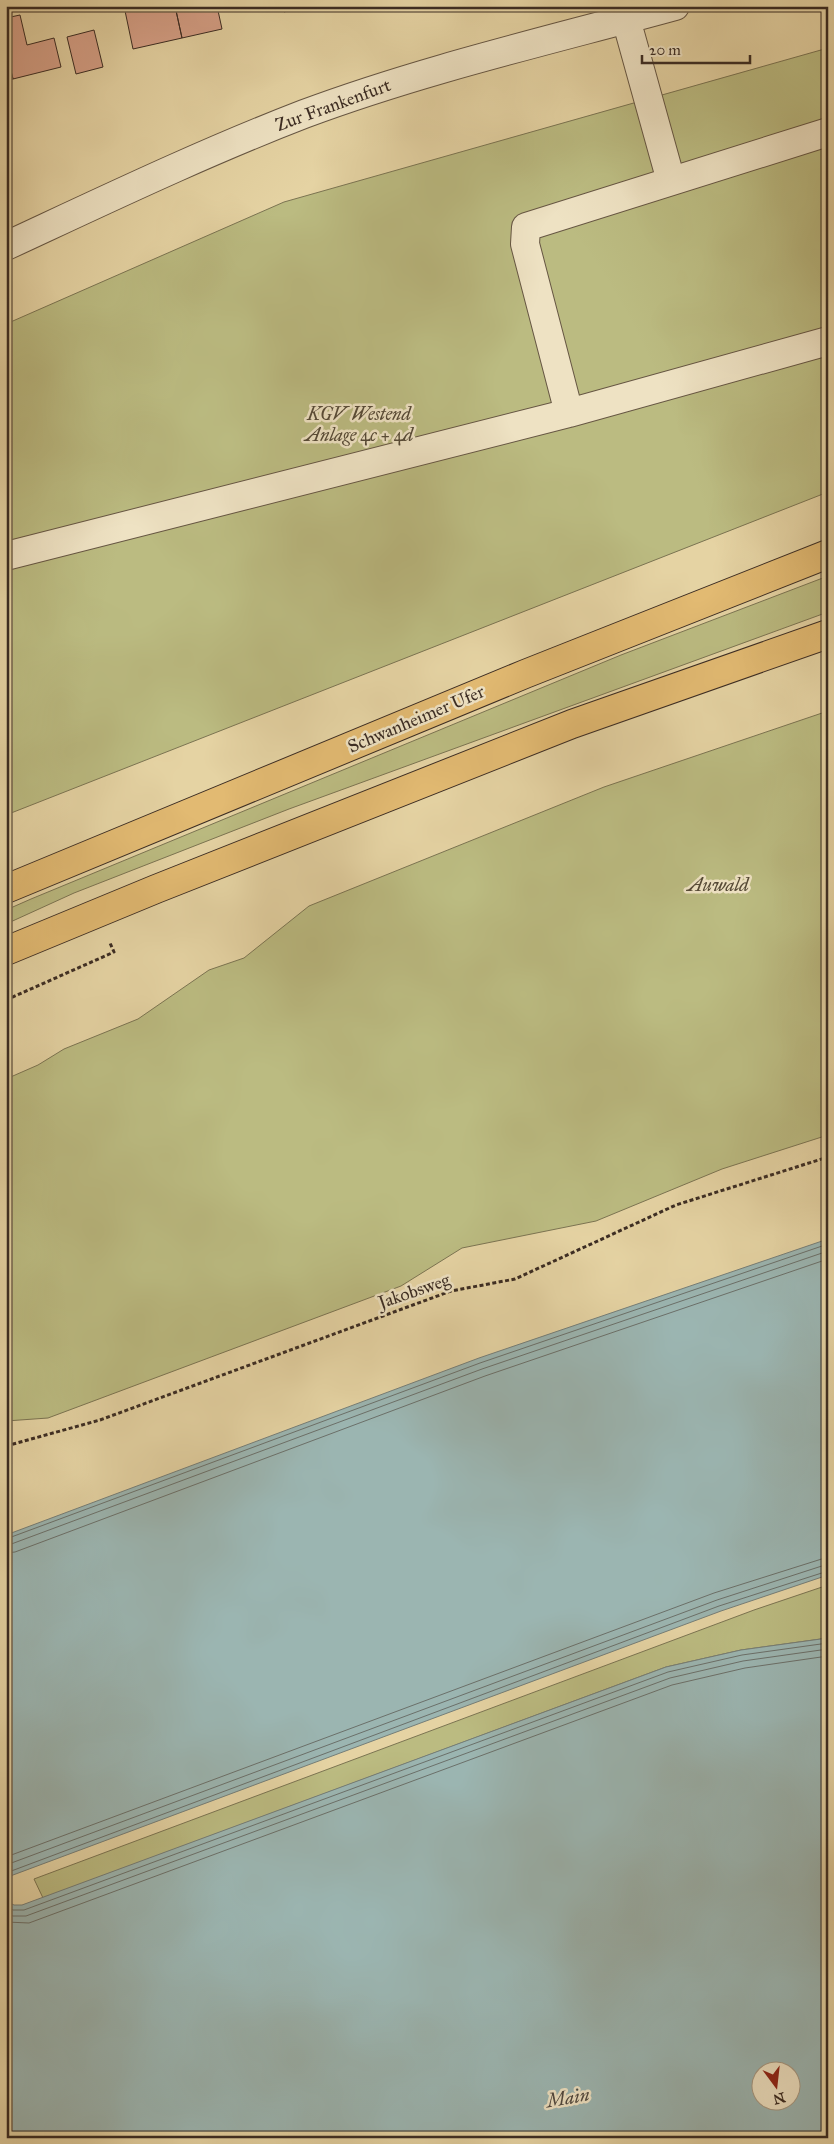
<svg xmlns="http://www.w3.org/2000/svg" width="834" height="2144" viewBox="0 0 834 2144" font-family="'IM FELL Great Primer',serif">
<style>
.green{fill:#bbbb81;stroke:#7b7452}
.water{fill:#9bb5b1;stroke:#757e78;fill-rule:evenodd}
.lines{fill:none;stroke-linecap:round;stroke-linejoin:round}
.shore{stroke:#6b706a;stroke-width:1}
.building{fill:#d6a087;stroke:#3b2c23}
.minor-casing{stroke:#665643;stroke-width:30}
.major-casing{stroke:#3b2c23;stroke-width:30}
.path{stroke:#3b2c23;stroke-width:3;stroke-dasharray:4 2.5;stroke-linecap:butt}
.minor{stroke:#eee2c3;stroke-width:28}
.major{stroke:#e2ba72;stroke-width:28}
.labels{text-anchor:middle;stroke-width:5;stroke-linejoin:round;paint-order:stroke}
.street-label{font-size:18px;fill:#3b2c23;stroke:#eee2c3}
.park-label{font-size:18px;font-style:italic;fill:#554936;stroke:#eee2c3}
.water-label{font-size:19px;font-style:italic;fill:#4e473f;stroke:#eee2c3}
</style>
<rect width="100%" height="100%" fill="#e5d3a3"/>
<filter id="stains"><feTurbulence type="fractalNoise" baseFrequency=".004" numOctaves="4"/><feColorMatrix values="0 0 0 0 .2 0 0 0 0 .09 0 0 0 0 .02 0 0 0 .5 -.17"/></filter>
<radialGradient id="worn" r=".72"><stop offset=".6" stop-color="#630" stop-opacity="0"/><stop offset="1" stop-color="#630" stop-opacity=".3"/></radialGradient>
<path class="green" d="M828 48V492L6 815V324L284 202Z
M828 576V612L289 809 74 893 6 924V910L31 899 621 655Z
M828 711V1135L722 1169 596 1221 462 1248 401 1286 48 1418 6 1421V1079L38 1065 64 1049 138 1019 209 970 244 958 309 906 604 787Z
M828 1585V1638L741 1650 666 1667 43 1898 34 1879 754 1610Z"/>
<path class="water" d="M828 1239V1575L721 1611 13 1875 6 1879V1535L479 1358Z
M828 1638V2138H6V1901L14 1905H22L666 1667 741 1650ZM762 2072H792V2102H762Z"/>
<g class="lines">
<path class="shore" d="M6 1539 480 1363 828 1244
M6 1546 482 1369 828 1251
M6 1553 15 1552 485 1376 828 1259
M6 1857 714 1593 828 1557
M6 1865 717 1600 828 1564
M6 1873 719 1606 828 1571
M6 1906 13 1910H24L668 1672 742 1655 828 1643
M6 1914 13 1916H26L670 1678 743 1661 828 1649
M6 1922 29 1923 672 1685 745 1668 828 1656"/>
</g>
<path class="building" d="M124 6H175L182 38 133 49Z
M175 6H217L222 29 182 38Z
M283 6H305L284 12Z
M20 15 27 45 54 38 61 67 13 79 6 51V18Z
M94 30 103 67 76 74 67 37Z
M6 51 13 79 6 81Z"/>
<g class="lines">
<g class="minor-casing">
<path id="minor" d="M626 19 671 181
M6 246C105 200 203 153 304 114 425 69 551 40 675 6
M569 413 525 244 526 227 828 132
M6 556 569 413 828 341"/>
</g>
<g class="major-casing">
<path id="major" d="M6 889 525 674 828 554
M6 951 156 889 572 724 828 634"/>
</g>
<path class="path" d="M6 1000 114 952 110 943
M6 1446 100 1420 451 1291 515 1279 676 1205 828 1157"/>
<use href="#minor" class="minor"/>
<use href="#major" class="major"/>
</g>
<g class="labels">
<g class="street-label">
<text transform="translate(333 105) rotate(-20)" y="6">Zur Frankenfurt</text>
<text transform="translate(416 719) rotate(-23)" y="6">Schwanheimer Ufer</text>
<text transform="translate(414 1291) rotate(-19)" y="6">Jakobsweg</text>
</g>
<g class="park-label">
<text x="359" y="420">KGV Westend<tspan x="359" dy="21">Anlage 4c + 4d</tspan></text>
<text x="718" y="891">Auwald</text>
</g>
<g class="water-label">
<text transform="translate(568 2097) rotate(-9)" y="7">Main</text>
</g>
</g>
<rect width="834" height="2144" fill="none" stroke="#e5d3a3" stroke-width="25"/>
<rect x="8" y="8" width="819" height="2129" fill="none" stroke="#3b2c23" stroke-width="2.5"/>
<rect x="12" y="12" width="809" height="2119" fill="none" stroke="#3b2c23"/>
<g transform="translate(776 2086) rotate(165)"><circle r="24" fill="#eee2c3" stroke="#a69983"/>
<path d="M0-4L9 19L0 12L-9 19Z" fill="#8f2418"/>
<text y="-8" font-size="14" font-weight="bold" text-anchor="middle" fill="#3b2c23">N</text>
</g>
<path d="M642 55v8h108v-8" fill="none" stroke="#3b2c23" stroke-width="2.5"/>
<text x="649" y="55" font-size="15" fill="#3b2c23" stroke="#eee2c3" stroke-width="4" paint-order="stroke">20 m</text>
<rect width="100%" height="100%" filter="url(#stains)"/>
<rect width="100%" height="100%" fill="url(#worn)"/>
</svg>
